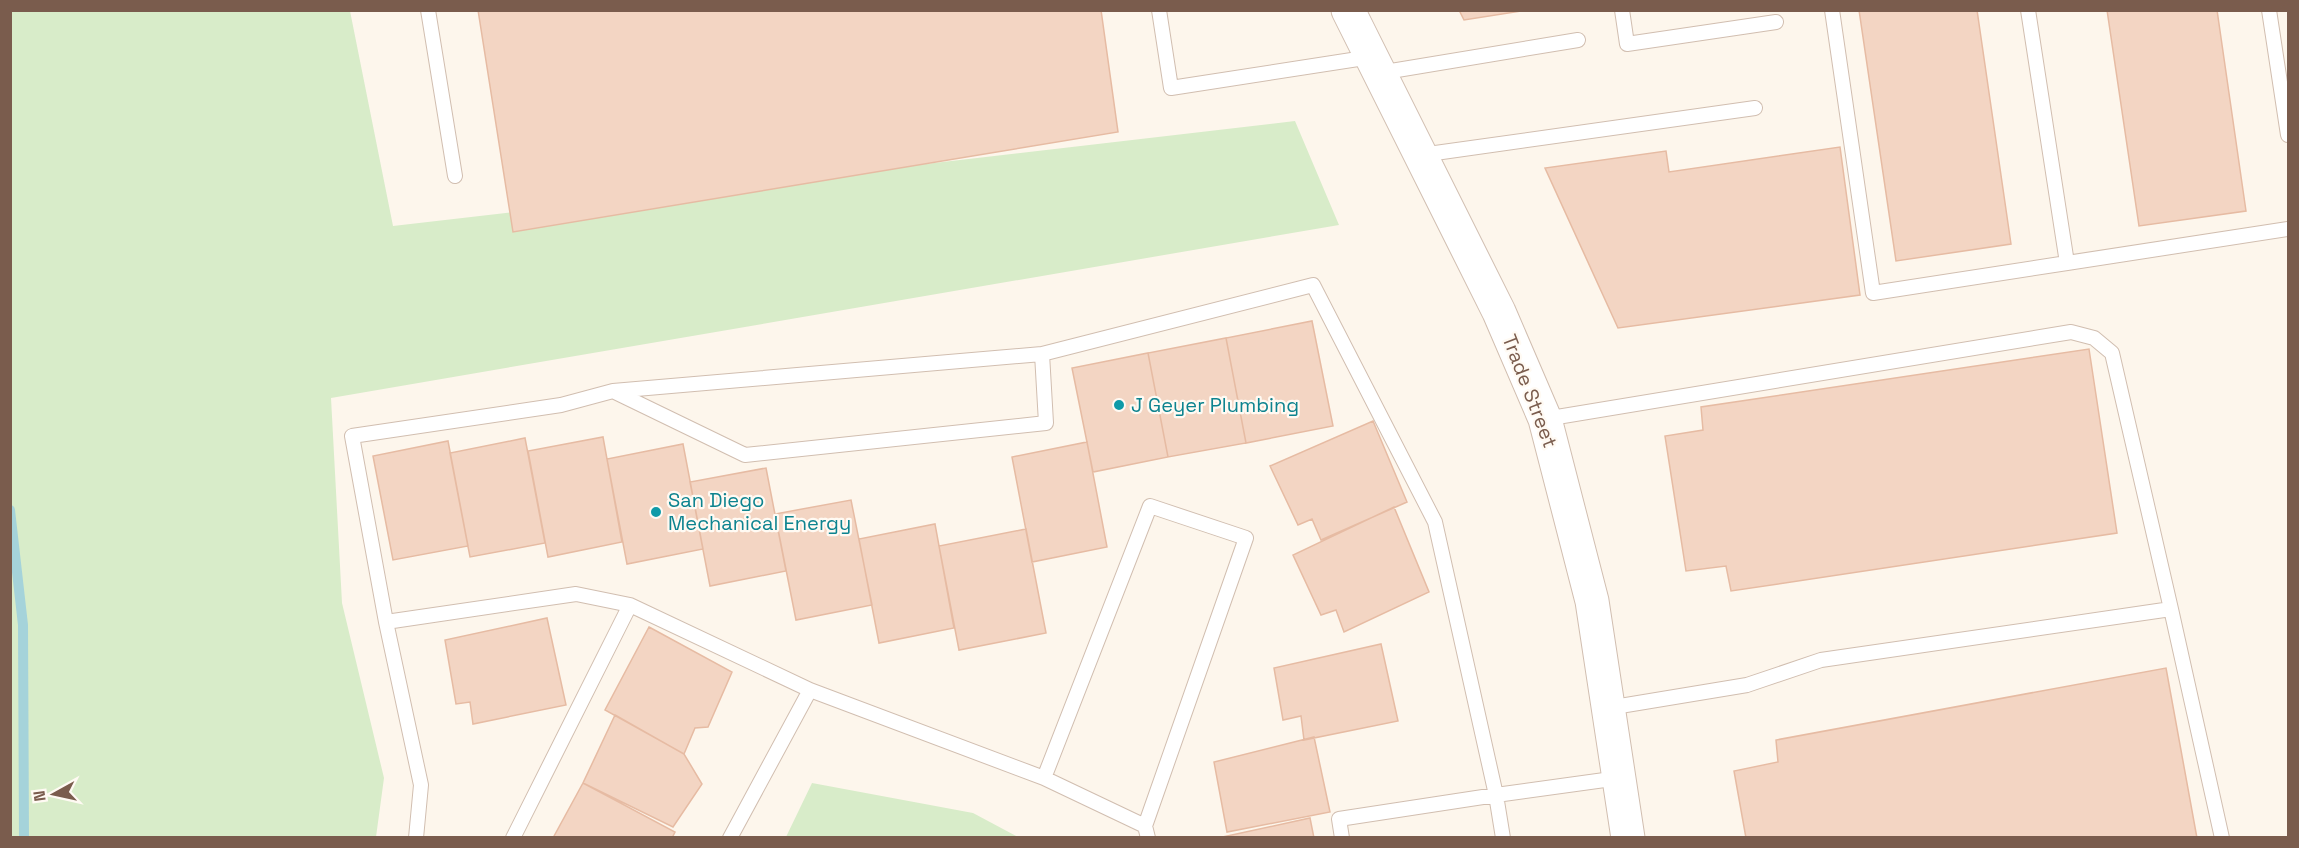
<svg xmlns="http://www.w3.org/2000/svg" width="2299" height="848" viewBox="0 0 2299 848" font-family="'Space Grotesk',sans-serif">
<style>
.green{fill:#d8ecc9}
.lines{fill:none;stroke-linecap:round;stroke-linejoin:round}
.stream{stroke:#a5d3da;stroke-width:10}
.building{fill:#f3d5c3;stroke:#e6bba3;stroke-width:1.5}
.service-casing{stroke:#d1beb0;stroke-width:16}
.tertiary-casing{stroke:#d1beb0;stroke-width:35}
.service{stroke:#fff;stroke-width:14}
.tertiary{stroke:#fff;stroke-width:33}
.culture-dot{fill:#0f9aa8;stroke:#fffaf3;stroke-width:2}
.labels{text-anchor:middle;stroke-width:4.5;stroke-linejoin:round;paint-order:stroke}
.street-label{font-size:20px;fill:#7a5c4d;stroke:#fffaf3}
.culture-label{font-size:20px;fill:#0d838f;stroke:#fffaf3;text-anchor:start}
</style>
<rect width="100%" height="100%" fill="#fdf6ec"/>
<path class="green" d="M10 11H350L393 226 1295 121 1339 225 331 398 342 603 384 778 376 837H11Z
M812 783 973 813 1018 837H786Z"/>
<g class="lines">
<path class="stream" d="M10 510 23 625 24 838"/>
</g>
<path class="building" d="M478 10H1101L1118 132 513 232Z
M1459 10H1528L1464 20Z
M1859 10H1977L2011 244 1896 261Z
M2107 10H2217L2246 211 2139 226Z
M1840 147 1860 295 1618 328 1545 168 1666 151 1669 172Z
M1312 321 1333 426 1246 443 1226 338Z
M1226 338 1246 443 1168 457 1148 353Z
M2089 349 2117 533 1731 591 1726 566 1686 571 1665 436 1703 430 1701 407Z
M1148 353 1168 457 1093 472 1072 368Z
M1373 421 1407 502 1321 540 1312 519 1298 525 1270 466Z
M603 437 622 542 548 557 528 451Z
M525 438 545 543 470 557 450 453Z
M448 441 468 546 393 560 373 456Z
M1087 442 1107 547 1032 562 1012 457Z
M683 444 703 549 627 564 607 459Z
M766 468 786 571 710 586 690 482Z
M851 500 872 605 796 620 775 514Z
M1394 507 1429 592 1344 632 1336 610 1321 615 1293 555Z
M935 524 954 628 879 643 859 539Z
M1026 529 1046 633 959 650 939 546Z
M547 618 566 705 473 724 470 702 456 704 445 640Z
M649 627 732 672 708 727 695 728 684 754 605 710Z
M1381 644 1398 721 1304 740 1301 716 1283 720 1274 668Z
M2166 668 2197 838H1746L1734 771 1778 762 1776 740Z
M615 715 684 754 702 784 673 827 583 783Z
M1314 737 1330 812 1227 832 1214 762Z
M583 783 675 832 672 838H553Z
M1310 818 1314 838H1218Z"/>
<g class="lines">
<g class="service-casing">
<path id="service" d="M428 10 455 176
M1159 10 1171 88 1371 57
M1622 10 1627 44 1776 22
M1832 10 1873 293 2067 263 2028 10
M2269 10 2288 135
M1379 73 1578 40
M1421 155 1755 108
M2067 263 2288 229
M615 392 745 455 1046 423 1042 354
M1545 419 2071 332 2094 338 2112 353 2171 609
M386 622 421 785 416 838
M1608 708 1747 685 1821 660 2171 609 2222 838
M1044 778 1145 826
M513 838 630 605
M730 838 810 690
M1148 838 1145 826 1246 538 1150 506 1044 778 810 690 630 605 576 594 386 622 352 436 561 405 613 391 1042 354 1313 285 1435 522 1496 795 1339 819 1342 838
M1503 838 1496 795 1619 778"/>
</g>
<g class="tertiary-casing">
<path id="tertiary" d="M1348 10 1499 312 1545 419 1592 601 1628 838"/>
</g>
<use href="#service" class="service"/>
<use href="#tertiary" class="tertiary"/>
</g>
<g class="culture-dot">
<circle cx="1119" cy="405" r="6"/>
<circle cx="656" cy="512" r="6"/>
</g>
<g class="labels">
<g class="street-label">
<text transform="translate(1530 391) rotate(69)" y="7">Trade Street</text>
</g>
<g class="culture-label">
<text x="1131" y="412">J Geyer Plumbing</text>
<text x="668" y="507">San Diego<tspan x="668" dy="23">Mechanical Energy</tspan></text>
</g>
</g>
<rect width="2299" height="848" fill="none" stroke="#7a5c4d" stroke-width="24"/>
<g transform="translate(54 794) rotate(262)" stroke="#fffaf3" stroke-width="4.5" paint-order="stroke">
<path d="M0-4.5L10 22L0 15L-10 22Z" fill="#7a5c4d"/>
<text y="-9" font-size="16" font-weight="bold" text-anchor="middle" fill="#7a5c4d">N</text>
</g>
</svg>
